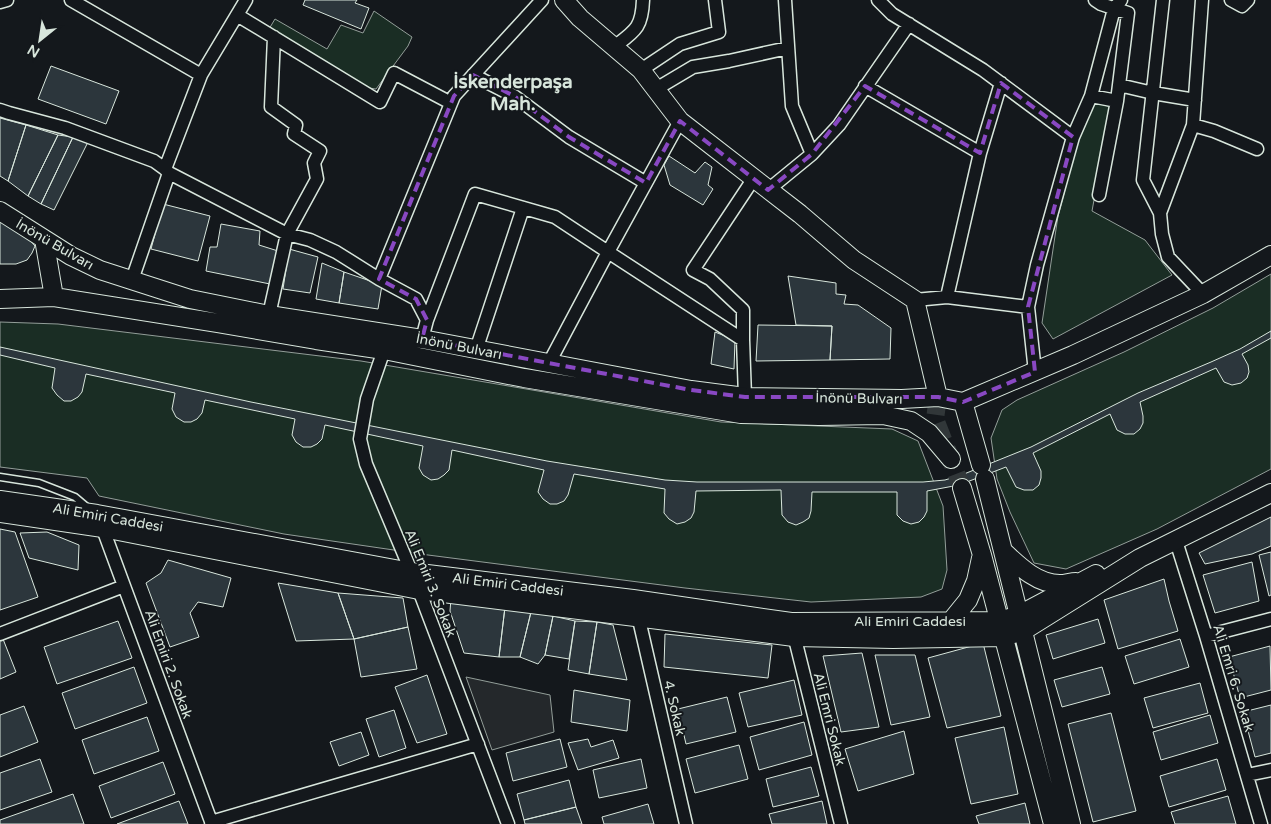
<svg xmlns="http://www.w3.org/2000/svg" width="1271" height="824" viewBox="0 0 1271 824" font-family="'Varela Round',sans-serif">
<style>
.green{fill:#1a2d24;stroke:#939e99}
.parking{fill:#24282b;stroke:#939e99}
.building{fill:#2c363c;stroke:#d8e6dc}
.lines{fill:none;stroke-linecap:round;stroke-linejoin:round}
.secondary-tunnel{stroke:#313739;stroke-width:18;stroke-dasharray:18 9;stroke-linecap:butt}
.lane-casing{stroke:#d8e6dc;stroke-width:9}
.street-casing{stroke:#d8e6dc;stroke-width:15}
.secondary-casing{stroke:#d8e6dc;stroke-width:20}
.lane{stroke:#14181c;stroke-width:6}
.street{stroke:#14181c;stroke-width:12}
.secondary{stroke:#14181c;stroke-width:18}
.marked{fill:none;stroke:#8948c3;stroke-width:4;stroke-dasharray:10 6;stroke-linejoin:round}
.labels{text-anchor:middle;stroke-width:4;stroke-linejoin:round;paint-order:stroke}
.street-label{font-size:14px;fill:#d8e6dc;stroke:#14181c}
.district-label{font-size:19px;font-weight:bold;fill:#d8e6dc;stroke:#14181c}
</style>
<rect width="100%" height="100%" fill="#14181c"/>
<path class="green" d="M374 11 412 37 408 46 376 89 369 88 269 29 275 19 327 49 341 25 363 33Z
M1094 102 1111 107 1092 211 1145 240 1172 275 1053 339 1042 323 1058 216 1079 137Z
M1271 274V469L1157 529 1066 569 1034 563 1010 512 997 479 991 438 1002 410 1017 400 1124 352 1213 308Z
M0 322 58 324 361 361 721 422 892 429 918 441 943 506 947 570 942 589 921 597 811 602 685 588 428 555 284 534 99 496 87 478 0 467Z"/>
<path class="parking" d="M466 677 550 695 554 732 492 750Z"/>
<path class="building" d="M305 0H357L355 3 369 8 361 29 303 5Z
M51 66 119 91 106 124 38 99Z
M0 118 26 125 8 181 0 176Z
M26 125 58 135 28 196 8 181Z
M58 135 73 137 41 204 28 196Z
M73 137 88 142 54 210 41 204Z
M669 156 695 173 705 162 712 167 708 185 713 189 703 205 670 185 664 165Z
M163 204 210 216 198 261 151 249Z
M0 221 28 238 35 246 32 253 27 260 16 264H0Z
M221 224 260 231 259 245 278 251 270 284 206 271 210 247H217Z
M289 249 318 257 310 293 283 289Z
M322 263 344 272 339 303 316 299Z
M344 272 382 285 378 309 339 303Z
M788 276 836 283V294L846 295 844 304 858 305 891 328 890 359 830 360 832 326 796 325Z
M758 325 832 326 830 360 756 361Z
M1271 331V338L1242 354 1248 365 1249 372 1247 378 1241 383 1232 385 1224 382 1216 368 1140 402 1143 416V423L1140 429 1134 434H1125L1117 430 1110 414 1033 453 1041 471V478L1039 485 1033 490H1024L1016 487 1006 467 959 485 927 491V511L924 517 919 522 911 524 903 521 897 515V492H812L811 511 809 518 803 522 796 525 788 522 782 515 781 490 696 491 694 512 691 518 685 522 677 524 669 519 664 513 665 489 574 474 568 495 564 501 557 504H550L543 499 538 492 544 470 452 450 449 470 444 475 438 479 431 480 423 475 419 468 423 446 325 425 322 439 317 444 311 447H303L296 442 292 435 295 419 205 400 202 413 197 419 191 422H184L176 417 172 409 175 393 86 374 82 392 78 397 71 401H64L57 395 52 388 55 368 0 355V347L251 402 547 461 665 480 697 482H923L945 480 964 474 1031 447 1138 393 1211 362 1240 349Z
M715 332 735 340 734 369 711 364Z
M1271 517V546L1252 554 1205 564 1199 553Z
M0 529 15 532 38 597 0 610Z
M47 532 79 545 78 570 29 558 20 533Z
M1271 552V595L1269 596 1259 555Z
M168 560 231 578 223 607 198 602 190 613 199 637 170 647 146 583 161 573Z
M1252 562 1259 601 1215 613 1203 575Z
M1164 579 1169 601 1178 631 1118 649 1104 600Z
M278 583 338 593 354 639 296 641Z
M338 593 403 598 408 627 354 639Z
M451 598 505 607 499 657 464 653 450 611Z
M505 607 531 612 520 657H499Z
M531 612 553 616 545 655 538 664 520 657Z
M553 616 575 621 569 659 545 655Z
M1098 619 1105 643 1053 659 1046 635Z
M118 621 132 658 57 684 44 647Z
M575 621 597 622 589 674 568 670Z
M597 622 613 625 627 680 589 674Z
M408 627 417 669 361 677 354 639Z
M665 634 772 645 768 678 664 667Z
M3 639 16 672 0 679V640Z
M1180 639 1189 667 1134 684 1125 656Z
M983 643 1001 716 947 728 928 658Z
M1270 646 1271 690 1240 698 1229 657Z
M862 653 879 727 841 732 823 656Z
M875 655H915L930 717 891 725Z
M134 667 147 703 75 729 62 693Z
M1102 667 1110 694 1062 707 1054 680Z
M427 675 447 734 417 743 395 687Z
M794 680 802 715 748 727 739 693Z
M1200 683 1208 713 1153 728 1144 698Z
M574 690 630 700 627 731 571 722Z
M727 697 736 732 686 744 678 709Z
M1271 705V753L1255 757 1243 712Z
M24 706 38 742 0 757V715Z
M394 710 406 748 379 757 366 719Z
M1111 713 1136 811 1093 822 1068 724Z
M1210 715 1218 743 1161 760 1153 732Z
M147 717 159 751 94 774 82 740Z
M804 722 812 755 759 770 750 737Z
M1004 727 1018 794 971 804 955 738Z
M904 731 914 774 858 791 845 749Z
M361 732 369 755 339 766 330 742Z
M560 739 567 767 513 781 506 753Z
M588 739 591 747 613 740 619 758 578 770 568 743Z
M739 745 748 779 695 793 686 759Z
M40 759 52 792 0 810V773Z
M641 759 647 788 599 798 593 770Z
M1217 759 1226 790 1169 807 1160 776Z
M163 762 175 794 111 818 99 786Z
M811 767 819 796 773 807 766 779Z
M569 780 576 807 524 820 517 794Z
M73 794 84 824H0V820Z
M1228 796 1236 824H1175L1171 812Z
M179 801 188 824H117Z
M822 801 827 824H772L769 814Z
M1025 803 1030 824H979L976 816Z
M648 804 654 824H604L602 817Z
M576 807 582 824H525L524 820Z"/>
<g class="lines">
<path class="secondary-tunnel" d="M938 397 935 419 962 488"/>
<g class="lane-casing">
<path id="lane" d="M0 477 39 483 75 497 88 508"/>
</g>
<g class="street-casing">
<path id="street" d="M71 0 201 75
M785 0 792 106 812 154
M878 0 892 14 983 70 1073 137
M1202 0 1193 125 1160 213 1162 234 1168 257 1203 294
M1231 0 1242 6 1248 0
M0 2 7 0
M237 15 380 102 394 73 451 103
M614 47C635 31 642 28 643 0
M641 70 680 44 719 32 715 0
M473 75 514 96 569 137 646 183
M1119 85 1153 93 1195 100
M865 86 980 153 947 297 915 300
M656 89 693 67 729 61 788 48
M1091 96 1117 101 1128 13 1101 4 1095 0
M0 110 9 113 65 128 154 161 165 169 169 173 287 234 310 240 336 252 379 279 416 299 427 320
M1193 125 1214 131 1257 149
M980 153 1001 83
M165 169 201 75 246 0
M768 190 812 154 839 125 909 24
M1099 195 1117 101
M1160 213 1143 180 1163 0
M379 279 454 96 542 0
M132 280 169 173
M947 297 1028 307
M269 315 287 234 317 179 314 163 320 151 294 134 296 125 271 107 274 37
M422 339 427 320 475 194 555 217 608 252 743 340 745 397
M743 340V310L710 279 693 270 754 178
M384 350 367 399 360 439 366 464 419 590 508 824
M476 350 523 208
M549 363 608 252 680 121
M1035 372 1028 307 1037 265 1073 137 1091 96 1114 9 1121 0
M100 521 212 824
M1176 541 1206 636 1261 824
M637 611 686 824
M793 631 841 824
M0 634 124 586
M1206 636 1271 619
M1247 775 1271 770
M211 822 478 744"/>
</g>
<g class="secondary-casing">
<path id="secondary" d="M564 0 580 18 641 70 680 121 800 214 854 260 915 300 938 397
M0 211 71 256 100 270 190 299 269 315 422 339 691 390 745 397 902 399 938 397 963 402 1073 355 1203 294 1271 255
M44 239 54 297
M0 299 54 297 218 323 316 340 384 350 524 378 741 414 819 416 883 415 911 421 929 433 951 459
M963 402 981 465
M985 479 1071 824
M962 488 982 555 1053 824
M0 500 97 514 411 572 633 599 791 622 999 621 1019 615 1096 574
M0 513 103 528 419 590 794 637 893 639 1003 637 1023 631 1140 558 1271 493
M1003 551C1019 566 1037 584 1060 584 1065 584 1071 582 1076 582
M951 621 968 600 976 581 981 558"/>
</g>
<use href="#lane" class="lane"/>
<use href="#street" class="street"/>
<use href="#secondary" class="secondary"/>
</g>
<path class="marked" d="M473 75 514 96 569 137 646 183 680 121 768 190 812 154 865 86 980 153 1001 83 1073 137 1028 307 1035 372 963 402 938 397H745L691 390 422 339 427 320 416 299 379 279 454 96Z"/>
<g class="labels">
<g class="street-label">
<text transform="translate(55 244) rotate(30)" y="5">İnönü Bulvarı</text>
<text transform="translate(459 346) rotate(11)" y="5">İnönü Bulvarı</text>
<text transform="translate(859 398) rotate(1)" y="5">İnönü Bulvarı</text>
<text transform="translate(108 517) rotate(10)" y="5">Ali Emiri Caddesi</text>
<text transform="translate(431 583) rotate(68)" y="5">Ali Emiri 3. Sokak</text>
<text transform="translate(508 584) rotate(7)" y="5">Ali Emiri Caddesi</text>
<text x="910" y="626">Ali Emiri Caddesi</text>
<text transform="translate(169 664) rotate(70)" y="5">Ali Emiri 2. Sokak</text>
<text transform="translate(1234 678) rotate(73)" y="5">Ali Emri 6. Sokak</text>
<text transform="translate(675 708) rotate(77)" y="5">4. Sokak</text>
<text transform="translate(830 719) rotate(76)" y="5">Ali Emri Sokak</text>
</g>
<g class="district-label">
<text x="513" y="88">İskenderpaşa<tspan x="513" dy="22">Mah.</tspan></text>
</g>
</g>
<g transform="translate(40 40) rotate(210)" stroke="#14181c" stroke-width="4" paint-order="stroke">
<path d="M0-4L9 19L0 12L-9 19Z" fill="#d8e6dc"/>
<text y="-8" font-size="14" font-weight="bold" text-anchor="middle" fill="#d8e6dc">N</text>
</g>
</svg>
